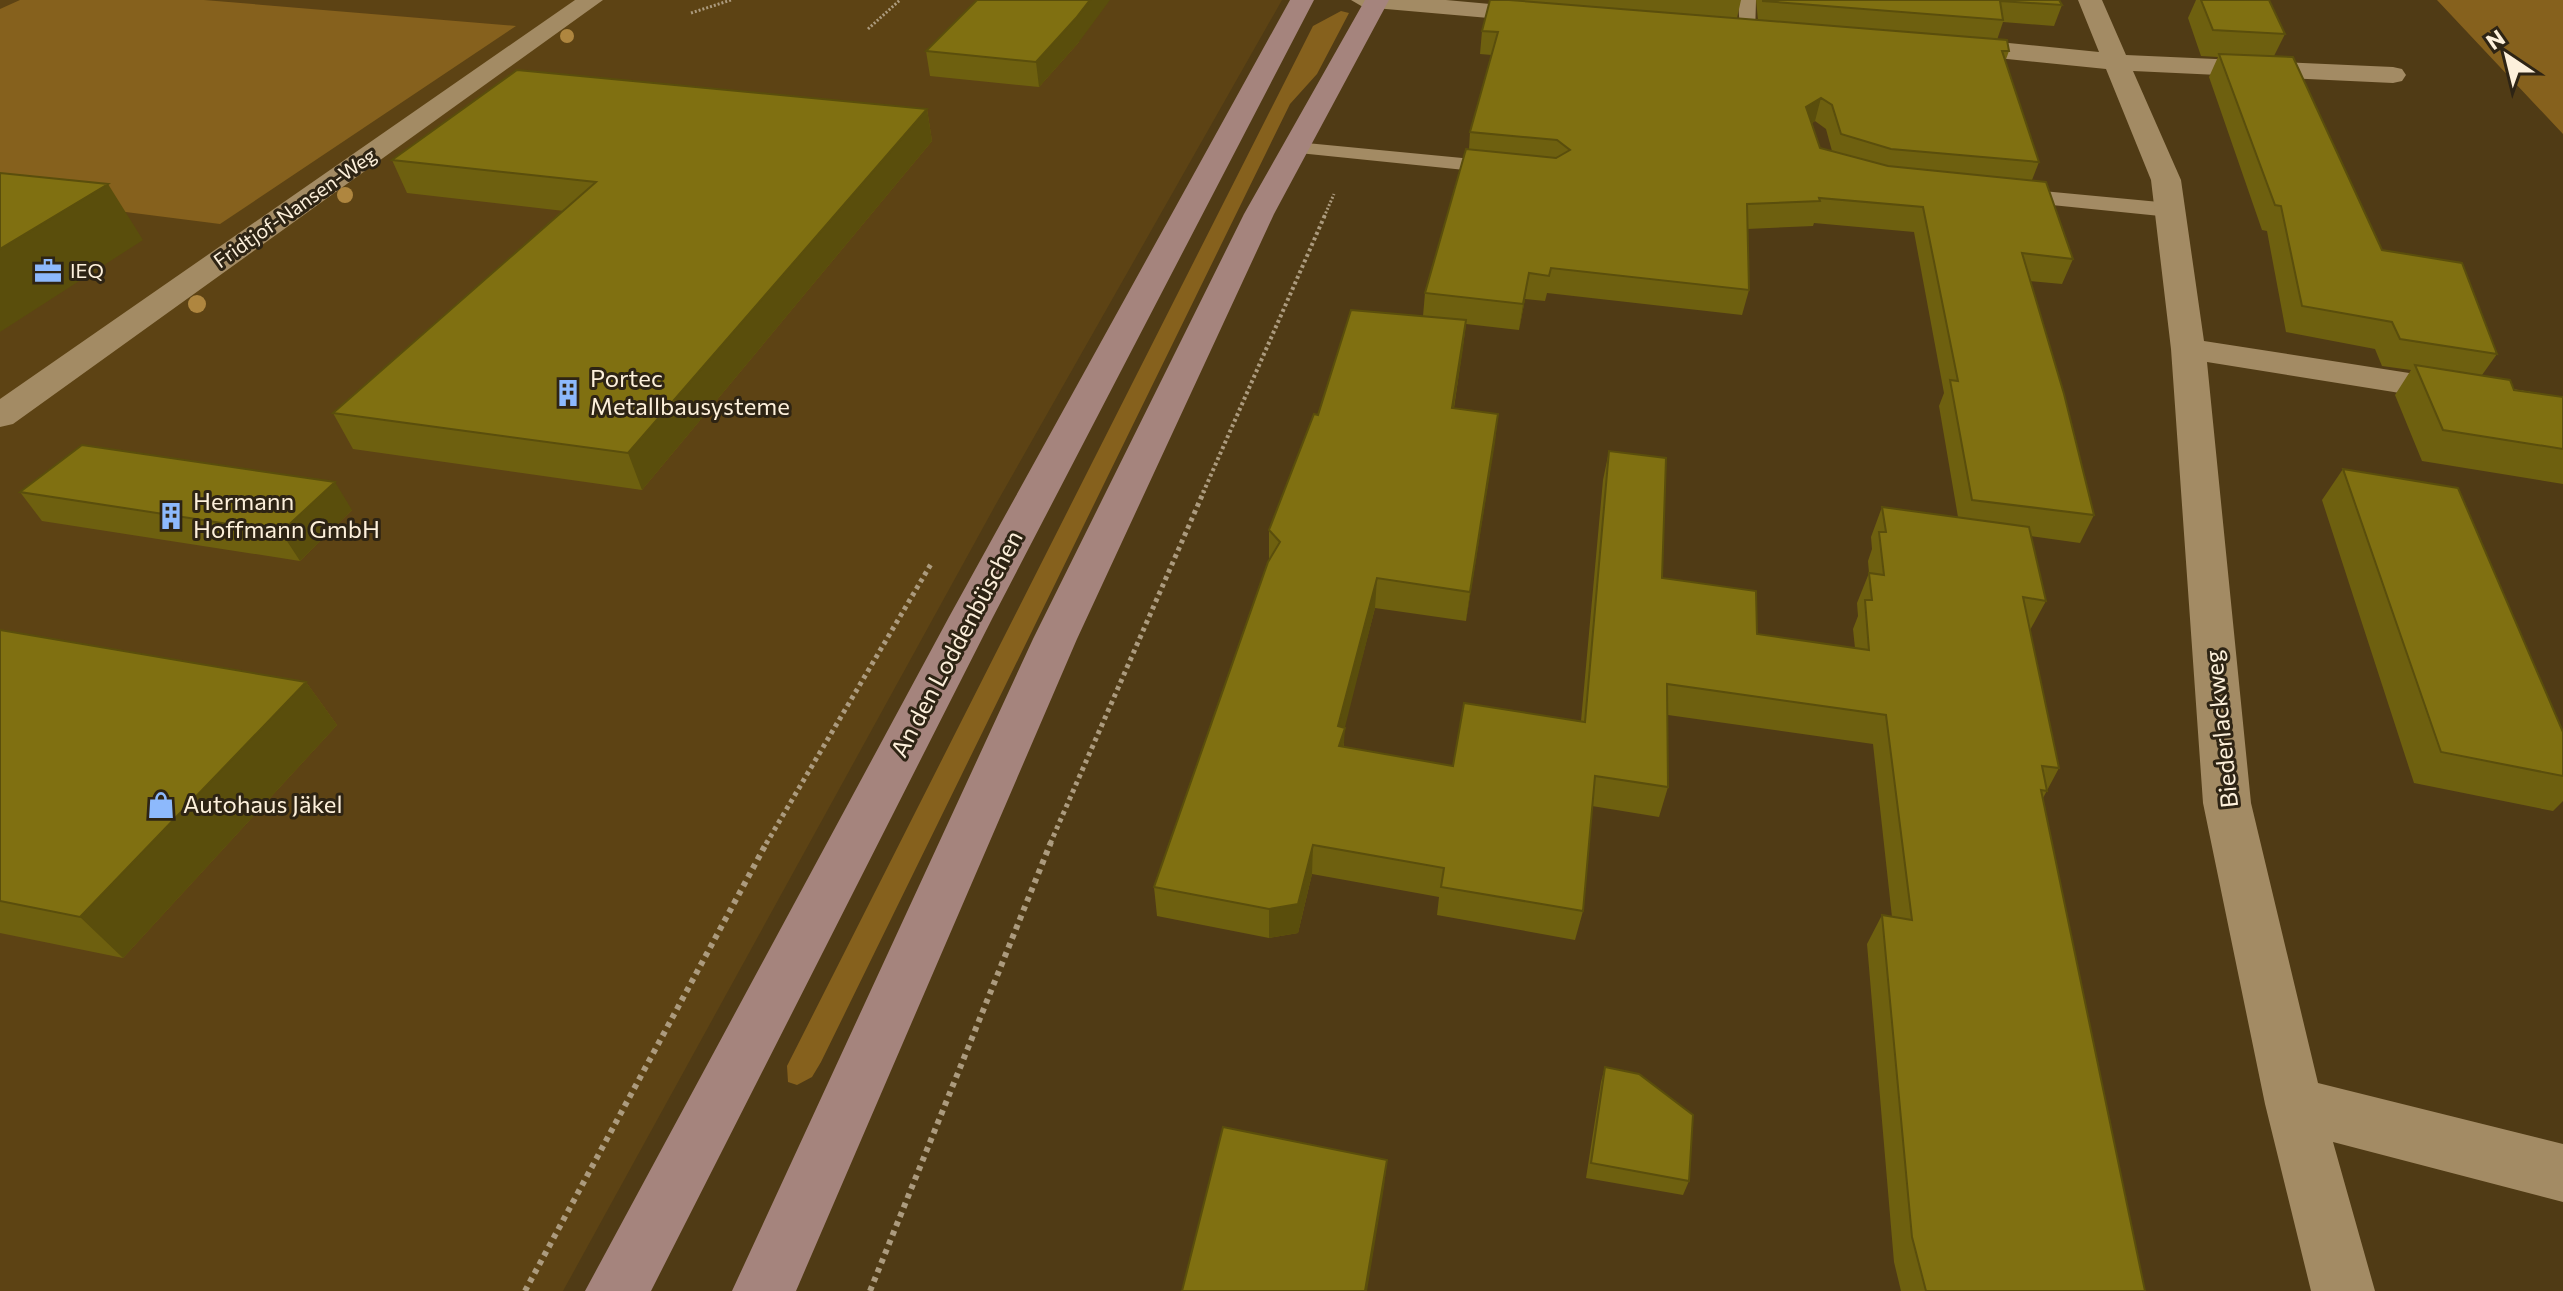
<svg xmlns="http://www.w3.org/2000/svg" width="2563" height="1291" viewBox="0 0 2563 1291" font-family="Commissioner,sans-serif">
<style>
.built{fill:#5d4314}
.green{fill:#86611d}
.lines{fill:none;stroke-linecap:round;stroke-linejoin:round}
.path-far3{stroke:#ac9b7e;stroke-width:3;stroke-dasharray:2 2;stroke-linecap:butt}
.path-far2{stroke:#ac9b7e;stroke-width:4;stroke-dasharray:3 3;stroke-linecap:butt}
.path-far1{stroke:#ac9b7e;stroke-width:5;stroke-dasharray:4 4;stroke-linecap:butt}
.path{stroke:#ac9b7e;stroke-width:6;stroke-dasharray:5 5;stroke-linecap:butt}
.lane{fill:#a38b64;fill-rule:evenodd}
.street{fill:#a38b64;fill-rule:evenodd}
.secondary{fill:#a5847d;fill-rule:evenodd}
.tree{fill:#af863f}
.wall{fill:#6e600f;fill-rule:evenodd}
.shaded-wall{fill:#5a4e0c}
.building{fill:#807011;stroke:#5a4e0c;stroke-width:2}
.labels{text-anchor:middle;stroke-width:6;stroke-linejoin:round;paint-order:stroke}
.far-street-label{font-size:20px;fill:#fdf0db;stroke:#2e2414}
.far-poi-label{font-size:20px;fill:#fdf0db;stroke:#2e2414;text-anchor:start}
.poi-label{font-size:24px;fill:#fdf0db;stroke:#2e2414;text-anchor:start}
.street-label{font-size:24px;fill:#fdf0db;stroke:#2e2414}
</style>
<rect width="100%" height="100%" fill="#503b15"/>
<path class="built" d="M0 0H1282L996 504 563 1291H0Z"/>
<path class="green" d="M20 0H204L516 26 220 224 0 196V9Z
M2437 0H2563V134Z
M1341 11 1349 13 1317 74 1290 104 821 1062 812 1077 797 1085 788 1082 787 1066 1313 26Z"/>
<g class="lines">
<path class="path-far3" d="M691 13 731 0
M868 29 900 0
M1324 217 1334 194"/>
<path class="path-far2" d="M1203 493 1325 215"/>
<path class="path-far1" d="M766 844 931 564
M1050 844 1204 491"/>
<path class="path" d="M525 1291 767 842
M870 1291 1051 842"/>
<path class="lane" d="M1738 0H1756L1755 35H1743L1740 31Z
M1296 142 1504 162 1515 168 1504 174 1289 152 1286 148 1289 144Z
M2010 188 2170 203 2181 210 2170 217 2002 200 1999 195 2002 190Z"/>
<path class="street" d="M575 0H603L13 424 0 427V399Z
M1351 0H1446L1545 9 1557 16 1545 23 1363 7Z
M2078 0H2102L2126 55 2393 67 2402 69 2406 75 2402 81 2393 83 2133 71 2181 180 2204 341 2563 397V419L2207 362 2251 803 2318 1083 2563 1144V1202L2333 1142 2375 1291H2311L2265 1104 2203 803 2171 349 2151 180 2106 69 1948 53 1935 45 1948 37 2099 52Z"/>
<path class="secondary" d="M1290 0H1314L993 617 651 1291H585L949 617Z
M1365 0H1389L1274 214 1077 639 796 1291H732L1033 639 1244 214Z"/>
</g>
<g class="tree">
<circle cx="567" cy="36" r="7"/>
<circle cx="345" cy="195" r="8"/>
<circle cx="197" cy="304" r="9"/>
</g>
<path class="wall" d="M1490 0H1741L1737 18 1758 20 1756 0H2059L2062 5 2054 26 2003 22 1997 40 2009 51 2005 62 2039 162 2032 180 2073 259 2062 284 2030 281 2094 515 2080 543 2031 536 2046 601 2030 630 2059 768 2043 798 2145 1291H1901L1894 1262 1867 944 1882 915 1892 917 1873 744 1668 715V787L1659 817 1592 806 1583 911 1575 940 1437 915 1439 897 1312 874 1298 933 1269 938 1157 916 1154 887 1269 560V530L1318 415 1423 316 1425 293 1469 149 1470 132 1492 55 1480 54 1482 31ZM1815 121 1826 129 1832 151 1820 148 1812 123ZM1814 223 1914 232 1944 393 1939 406 1958 517 1882 507 1871 537 1872 549 1868 561 1869 573 1857 603 1858 616 1853 629 1855 648 1757 634 1662 578 1609 451 1603 480 1581 721 1453 766 1344 747V727L1375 608 1466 621 1498 414 1454 408 1466 324 1519 330 1525 299 1545 301 1547 293 1742 315 1749 290 1747 229 1813 226Z
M2196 0H2269L2285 34 2274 56 2382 250 2497 354 2482 375 2514 390 2563 397V484L2422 461 2395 395 2411 370 2382 366 2375 349 2286 332 2267 231 2262 230 2209 77 2218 57 2201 56 2188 18Z
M1079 42 1039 87 930 76 926 51Z
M927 109 932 141 642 490 353 449 333 413 564 211 407 193 392 160Z
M2343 469 2563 732V801L2553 811 2414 783 2322 500Z
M20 492 352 510 300 561 42 521Z
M0 630 306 682 337 725 123 958 0 933Z
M1605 1067 1689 1181 1683 1195 1586 1178 1601 1082Z"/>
<path class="shaded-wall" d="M1090 0H1110L1079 42 1039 87 1036 62Z
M1821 98 1815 121 1800 131 1806 107Z
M927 109 932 141 642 490 628 453Z
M108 184 143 240 0 332V249Z
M1529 273 1525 299 1519 330 1523 304Z
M1466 320 1463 349 1449 437 1452 408Z
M1498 414 1495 443 1466 621 1470 592Z
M335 482 352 510 300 561 281 532Z
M1377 578 1375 608 1342 739 1345 728 1343 757 1338 776V726Z
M306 682 337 725 123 958 80 917Z
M1313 845 1312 874 1298 933 1269 938V909Z
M1387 1160 1384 1187 1367 1291H1365Z"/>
<path class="building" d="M977 0H1090L1076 18 1036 62 926 51Z
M1490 0H1509L2007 40 2009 51H2002L2039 162 1891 149 1841 134 1832 105 1821 98 1806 107 1820 148 1888 166 2046 182 2073 259 2022 253 2064 394 2094 515 1972 500 1950 380 1958 381 1923 207 1819 198 1820 201 1747 204 1749 290 1551 268 1549 276 1529 273 1523 304 1425 293 1466 149 1556 158 1570 150 1557 140 1470 132 1498 32 1482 31Z
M1763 0H2059L2062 5 2000 1 2003 20 1763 1Z
M2201 0H2269L2285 34 2213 30Z
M2219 54 2293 57 2382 250 2462 263 2497 354 2400 339 2392 322 2302 306 2281 206 2275 205Z
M517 70 927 109 628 453 333 413 596 182 392 160Z
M0 173 108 184 0 249Z
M1351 310 1466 320 1452 408 1498 414 1470 592 1377 578 1338 726 1345 728 1339 746 1453 766 1464 703 1585 722 1609 451 1666 458 1662 578 1756 591 1757 634 1869 650 1865 600H1872L1869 573 1884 575 1879 532H1886L1882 507 2029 527 2046 601 2023 597 2059 768 2042 766 2047 791 2041 790 2145 1291H1926L1912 1237 1882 915 1912 920 1886 715 1667 684 1668 787 1595 776 1583 911 1441 887 1444 868 1313 845 1298 904 1269 909 1154 887 1268 562 1280 542 1269 530 1314 414 1318 415Z
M2415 365 2510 380 2514 390 2563 397V449L2443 430Z
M82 445 335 482 281 532 20 492Z
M2343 469 2458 488 2563 732V776L2441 752Z
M0 630 306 682 80 917 0 901Z
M1605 1067 1639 1074 1693 1115 1689 1181 1591 1163Z
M1223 1127 1387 1160 1365 1291H1182Z"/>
<defs>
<g id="office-bare" transform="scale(2.16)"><path d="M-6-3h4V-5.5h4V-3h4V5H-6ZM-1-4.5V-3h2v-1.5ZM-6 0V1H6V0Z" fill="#8db9fc" stroke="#2e2414" stroke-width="2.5" paint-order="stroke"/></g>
<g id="building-bare" transform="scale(2.16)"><path d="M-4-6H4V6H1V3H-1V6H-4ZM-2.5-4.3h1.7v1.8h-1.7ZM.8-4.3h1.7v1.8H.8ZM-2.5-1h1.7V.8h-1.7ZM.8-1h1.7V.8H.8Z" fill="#8db9fc" stroke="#2e2414" stroke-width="2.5" paint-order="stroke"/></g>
<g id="shop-bare" transform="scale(2.16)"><path d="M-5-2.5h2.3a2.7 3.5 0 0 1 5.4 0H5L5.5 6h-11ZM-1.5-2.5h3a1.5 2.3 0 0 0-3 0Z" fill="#8db9fc" stroke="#2e2414" stroke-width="2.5" paint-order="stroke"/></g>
</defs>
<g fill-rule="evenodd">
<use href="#office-bare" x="48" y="271"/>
<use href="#building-bare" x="568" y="393"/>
<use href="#building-bare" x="171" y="516"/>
<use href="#shop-bare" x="161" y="805"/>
</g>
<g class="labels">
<g class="far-street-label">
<text transform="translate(295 208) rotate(-35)" y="7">Fridtjof-Nansen-Weg</text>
</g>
<g class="far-poi-label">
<text x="70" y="278">IEQ</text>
</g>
<g class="poi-label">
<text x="590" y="387">Portec<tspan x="590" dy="28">Metallbausysteme</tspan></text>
<text x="193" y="510">Hermann<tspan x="193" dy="28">Hoffmann GmbH</tspan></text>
<text x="183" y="813">Autohaus Jäkel</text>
</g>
<g class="street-label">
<text transform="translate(957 644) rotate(-62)" y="8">An den Loddenbüschen</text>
<text transform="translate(2222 729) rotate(-96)" y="8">Biederlackweg</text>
</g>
</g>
<g transform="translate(2507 56) rotate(325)" stroke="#2e2414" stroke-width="6" paint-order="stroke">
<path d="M0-6L14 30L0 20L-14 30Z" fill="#fdf0db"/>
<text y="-12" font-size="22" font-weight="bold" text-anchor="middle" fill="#fdf0db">N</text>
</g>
</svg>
